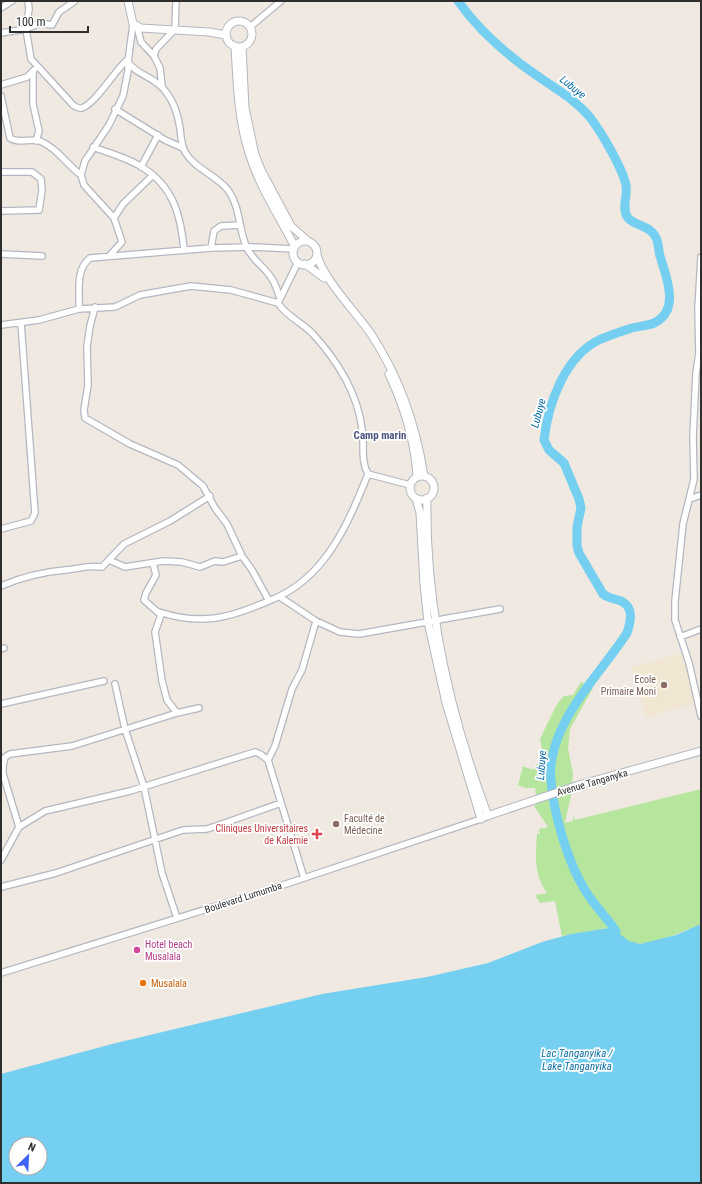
<svg xmlns="http://www.w3.org/2000/svg" width="702" height="1184" viewBox="0 0 702 1184" font-family="'Roboto Condensed',sans-serif">
<style>
.education{fill:#f0e6d1}
.green{fill:#b6e59e}
.water{fill:#75cff0;fill-rule:evenodd}
.lines{fill:none;stroke-linecap:round;stroke-linejoin:round}
.river{stroke:#75cff0;stroke-width:9}
.street-casing{stroke:#b4b7c1;stroke-width:8}
.secondary-casing{stroke:#b4b7c1;stroke-width:9}
.street{stroke:#fff;stroke-width:5.5}
.secondary{stroke:#fff;stroke-width:7}
.education-dot{fill:#8d6e63;stroke:#fff;stroke-width:1.5}
.health-dot{fill:#e0444e;stroke:#fff;stroke-width:1.5}
.hotel-dot{fill:#d1479c;stroke:#fff;stroke-width:1.5}
.food-dot{fill:#e8710a;stroke:#fff;stroke-width:1.5}
.labels{text-anchor:middle;stroke-width:3.5;stroke-linejoin:round;paint-order:stroke}
.education-label{font-size:10px;fill:#785e54;stroke:#fff;text-anchor:end}
.street-label{font-size:10px;fill:#2e2e2e;stroke:#fff}
.health-label{font-size:10px;fill:#be3a42;stroke:#fff;text-anchor:end}
.hotel-label{font-size:10px;fill:#b23c85;stroke:#fff;text-anchor:start}
.food-label{font-size:10px;fill:#c56008;stroke:#fff;text-anchor:start}
.water-label{font-size:11px;font-style:italic;fill:#0d6fa3;stroke:#fff}
.neighbourhood-label{font-size:11px;font-weight:bold;fill:#4d5680;stroke:#fff}
</style>
<rect width="100%" height="100%" fill="#efe9e1"/>
<path class="education" d="M682 653 696 703 646 717 632 667Z"/>
<path class="green" d="M581 682 593 688 570 729 568 748 573 774 571 795 565 823 573 821V816L575 820 701 789V924C683 931 652 947 633 943 625 941 616 933 609 928L562 936 555 901 540 903 535 895 547 893C533 873 536 856 537 833L540 834 539 829 548 827 534 806 537 804 535 788H525L518 785 523 766 533 770 543 755 540 739 557 704 564 696 573 695Z"/>
<path class="water" d="M701 924V1183H1V1074L112 1044 322 994 427 977 488 963 542 942 571 934 609 928 616 931 629 941 640 944 676 935ZM16 1144H40V1168H16Z"/>
<g class="lines">
<path class="river" d="M458 1C479 31 507 55 536 75 555 88 574 99 589 116 600 130 622 167 626 185 628 195 621 209 628 218 635 226 649 225 655 236 659 241 658 250 660 256 666 276 680 309 656 322 649 326 639 326 632 328 622 331 611 335 601 339 565 355 548 404 544 440L549 450 564 463 579 499 581 508 577 527V546L579 553 603 594C609 599 614 598 621 601 634 607 631 621 627 633 606 665 577 695 561 730 554 746 549 763 551 780 553 812 568 863 585 890 593 904 606 917 616 931"/>
<g class="street-casing">
<path id="street" d="M28 1 29 9 26 29 31 59 73 105C76 107 79 109 82 108 96 103 115 70 128 59
M1 8 12 1
M133 24 128 62C136 75 156 77 166 92 174 102 178 115 180 128 181 136 181 145 185 152 195 169 216 175 228 190 241 208 238 229 247 248 252 259 263 266 270 276 275 282 277 290 280 298
M137 26 141 42 154 56 160 68 162 86
M250 27 281 1
M1 33 26 29 40 23 52 25 59 12 75 1
M154 56 156 49 175 29 176 1
M33 72V104L39 131 36 141
M1 85 27 77 34 70
M1 96 10 138C18 144 31 138 40 141 57 148 67 165 81 175
M115 109 165 140 183 148
M93 147C109 153 128 158 142 167 173 186 181 215 184 250
M141 167 158 135
M1 172H32L41 179 42 190 39 210 1 211
M114 218 123 204 153 175
M211 248 214 231 221 226 240 225
M1 254 42 256
M109 256 122 242 114 218 84 185 81 175 85 161 109 125 123 96 128 71V62
M701 257 698 309 699 353 696 373 693 437 694 479 683 524 675 601V620L689 663 701 716
M298 262 278 303C286 316 301 322 312 333 325 347 337 363 346 380 354 395 360 412 362 429 365 444 360 460 368 474L410 485
M95 307 90 326 87 346 88 385 84 410 85 418 130 444 178 465 203 486 215 508 227 524 242 556 252 570 268 599 271 600C325 579 348 524 368 474
M79 309C80 291 75 270 90 258L211 248 252 247 294 249
M1 325 39 320 79 309 115 307 140 295 191 286 231 290 278 303
M690 499 701 495
M1 529 31 521 35 513 21 323
M109 560 125 567 163 561 182 562 200 567 215 561 223 562 242 556
M153 563 156 575 146 593 144 600 161 615 155 632 162 681 167 700 177 713 199 708
M1 586C22 577 42 572 65 570 80 569 85 565 102 567L124 544 170 521 210 496
M280 597 316 621 340 632 359 634 500 609
M159 612C202 626 230 618 271 600
M680 637 701 629
M1 649 4 648
M115 684 125 729 144 787 162 873 177 918
M1 704 104 681
M268 760 275 746 292 689 302 670 316 621
M19 827 3 774V766L5 757 10 754 72 746 177 713
M1 860 19 827 45 811 130 791 255 752 260 754 268 760 304 878
M1 887 56 873 183 830 207 829 219 825 281 803
M1 973 265 891 484 818"/>
</g>
<g class="secondary-casing">
<path id="secondary" d="M128 1 133 24 141 28 209 32 226 35
M226 34a13 13 0 1 1 26 0a13 13 0 1 1-26 0Z
M235 46C237 82 238 119 249 153 259 186 279 216 295 247
M242 47 245 108 255 155 262 172 291 226 308 241
M293 253a12 12 0 1 1 24 0a12 12 0 1 1-24 0Z
M317 254C322 278 356 312 371 334 400 378 416 425 424 476
M305 264 324 278
M389 374C404 406 415 442 417 477
M410 488a12 12 0 1 1 24 0a12 12 0 1 1-24 0Z
M416 498 420 513 424 584 428 622 446 703 481 819
M427 498C425 607 450 715 488 816
M484 817 582 784 701 751"/>
</g>
<use href="#street" class="street"/>
<use href="#secondary" class="secondary"/>
</g>
<g class="education-dot">
<circle cx="664" cy="685" r="4"/>
<circle cx="336" cy="824" r="4"/>
</g>
<path class="health-dot" d="M315 828h4v4h4v4h-4v4h-4v-4h-4v-4h4z"/>
<circle class="hotel-dot" cx="137" cy="950" r="4"/>
<circle class="food-dot" cx="143" cy="983" r="4"/>
<g class="labels">
<g class="education-label">
<text x="656" y="683">Ecole<tspan x="656" dy="12">Primaire Moni</tspan></text>
<text x="344" y="822" text-anchor="start">Faculté de<tspan x="344" dy="12">Médecine</tspan></text>
</g>
<g class="street-label">
<text transform="translate(592 782) rotate(-16)" y="4">Avenue Tanganyka</text>
<text transform="translate(243 897) rotate(-18)" y="4">Boulevard Lumumba</text>
</g>
<g class="health-label">
<text x="308" y="832">Cliniques Universitaires<tspan x="308" dy="12">de Kalemie</tspan></text>
</g>
<g class="hotel-label">
<text x="145" y="948">Hotel beach<tspan x="145" dy="12">Musalala</tspan></text>
</g>
<g class="food-label">
<text x="151" y="987">Musalala</text>
</g>
<g class="water-label">
<text transform="translate(573 87) rotate(39)" y="4">Lubuye</text>
<text transform="translate(538 413) rotate(-75)" y="4">Lubuye</text>
<text transform="translate(541 765) rotate(-86)" y="4">Lubuye</text>
<text x="577" y="1057">Lac Tanganyika /<tspan x="577" dy="13">Lake Tanganyika</tspan></text>
</g>
<g class="neighbourhood-label">
<text x="380" y="439">Camp marin</text>
</g>
</g>
<rect width="702" height="1184" fill="none" stroke="#2e2e2e" stroke-width="4"/>
<g transform="translate(28 1156) rotate(24)"><circle r="19" fill="#ffffff" stroke="#ababab"/>
<path d="M0-3L7 15L0 10L-7 15Z" fill="#4264fb"/>
<text y="-6" font-size="11" font-weight="bold" text-anchor="middle" fill="#2e2e2e">N</text>
</g>
<path d="M10 26v6h78v-6" fill="none" stroke="#2e2e2e" stroke-width="2"/>
<text x="16" y="26" font-size="12" fill="#2e2e2e" stroke="#ffffff" stroke-width="3" paint-order="stroke">100 m</text>
</svg>
